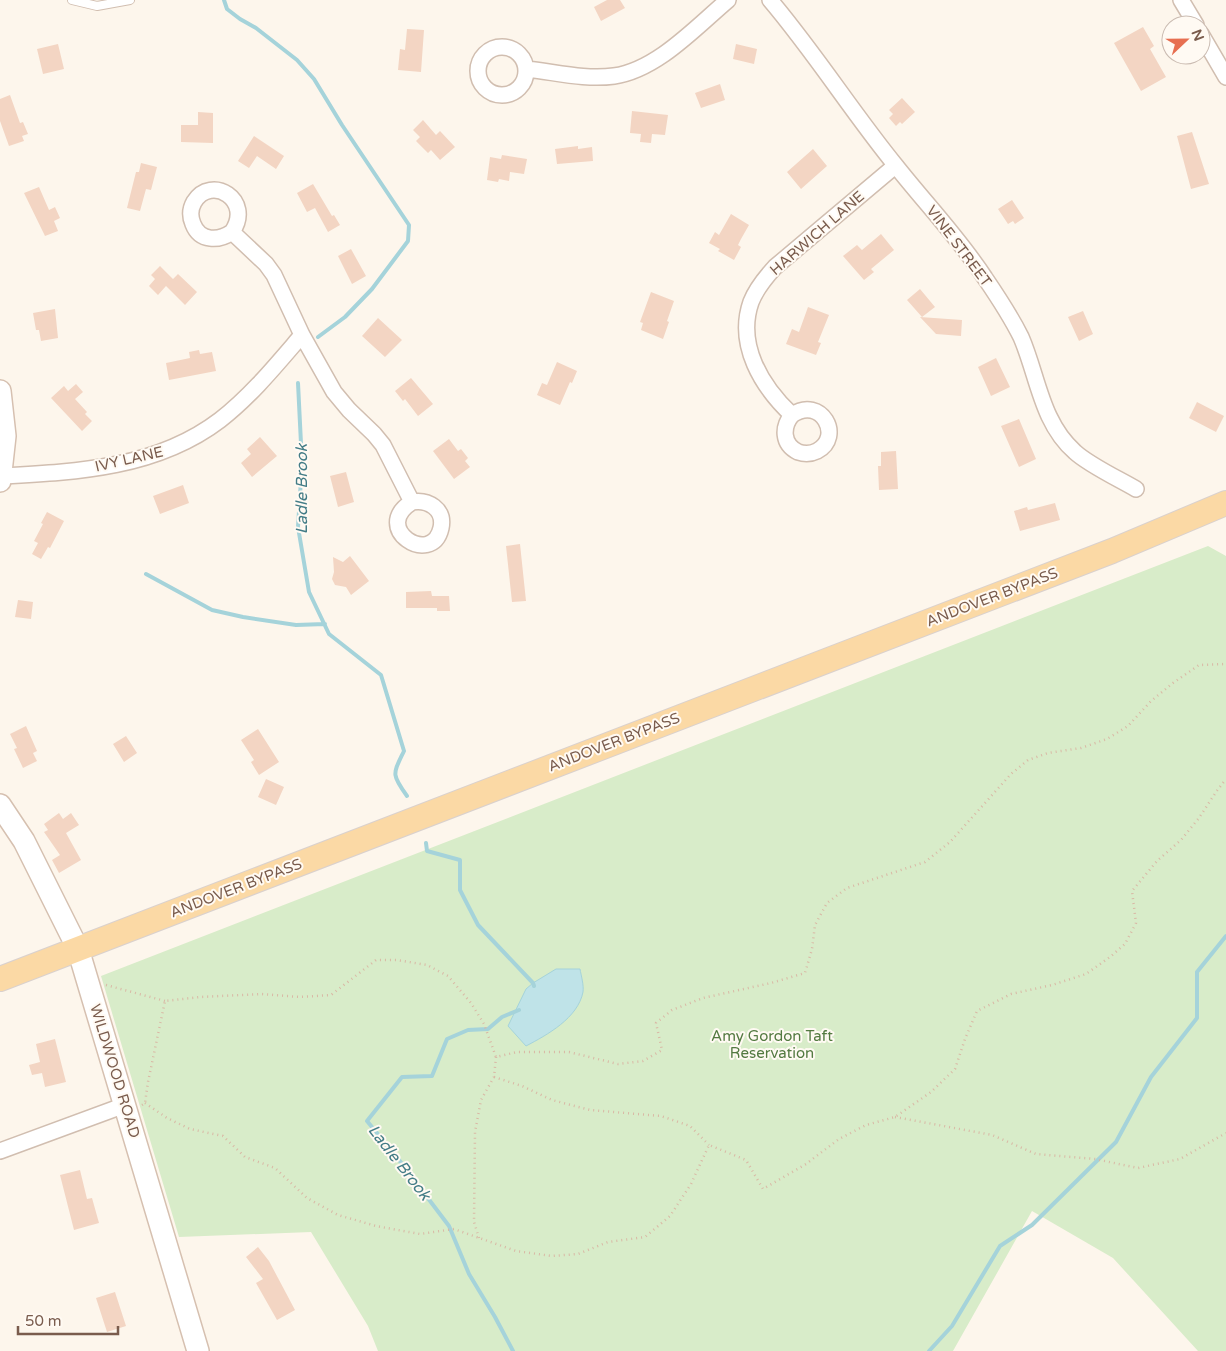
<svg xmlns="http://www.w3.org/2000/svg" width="1226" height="1351" viewBox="0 0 1226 1351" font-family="'Varela Round',sans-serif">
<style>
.green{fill:#d8ecc9}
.water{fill:#bfe3e8;stroke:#a5d3da}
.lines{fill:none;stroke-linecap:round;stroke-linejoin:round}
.stream{stroke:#a5d3da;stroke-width:4}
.building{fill:#f3d5c3}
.lane-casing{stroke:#d1beb0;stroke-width:10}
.street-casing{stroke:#d1beb0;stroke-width:18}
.secondary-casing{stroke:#d6c0b0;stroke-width:24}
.primary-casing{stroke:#dad1cd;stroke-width:26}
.path{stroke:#d9b8a5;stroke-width:2.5;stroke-dasharray:1 4;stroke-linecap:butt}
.lane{stroke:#fff;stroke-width:8}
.street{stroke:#fff;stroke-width:15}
.secondary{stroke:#fff;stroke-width:21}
.primary{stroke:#fbd9a5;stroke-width:24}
.labels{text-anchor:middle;stroke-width:4;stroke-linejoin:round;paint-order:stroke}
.street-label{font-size:15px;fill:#7a5c4d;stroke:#fffaf3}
.park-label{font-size:15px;fill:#537a41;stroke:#fffaf3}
.water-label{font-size:16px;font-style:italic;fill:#437c86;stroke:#fffaf3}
</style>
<rect width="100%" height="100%" fill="#fdf6ec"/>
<path class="green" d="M1208 546 1226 556V1351H1198L1113 1258 1032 1211 953 1351H378L368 1326 311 1232 179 1237 101 976Z"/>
<path class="water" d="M556 969H580C581 975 584 985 583 992 578 1018 547 1035 526 1046L508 1026 526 989 533 983Z"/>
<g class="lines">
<path class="stream" d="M224 0 227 9 240 19 256 28 297 60 314 79 342 125 409 225 408 241 372 289 345 317 318 337
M298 383 302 464 298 527 309 592 329 634 381 675 404 751C393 774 391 774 407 796
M146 574 212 610 243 617 296 625 325 624
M426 843 427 851 460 860V890L478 925 533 983 534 986
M513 1351 495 1317 469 1274 449 1226 396 1156 367 1121 402 1077 432 1076 447 1039 468 1030 488 1029 502 1017 519 1010
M929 1351 952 1326 1000 1246 1032 1225 1116 1142 1151 1077 1197 1018V972L1226 936"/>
</g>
<path class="building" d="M607 0H620L625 8 601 21 594 7Z
M1143 27 1154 46 1150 49 1166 77 1141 91 1114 43Z
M407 29 424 30 421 72 398 70 400 49 405 50Z
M58 44 64 69 43 74 37 49Z
M736 44 757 49 754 64 733 59Z
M720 84 725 100 701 108 695 93Z
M10 95 20 123 23 122 28 134 22 136 24 141 9 146 0 121V99Z
M902 98 915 112 902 124 900 122 896 126 889 118 893 114 889 110Z
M632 111 668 115 665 135 652 134 651 143 640 142 641 134 630 133Z
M198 112 213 113V143L181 142V125H198Z
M423 120 436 135 440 131 455 147 440 160 431 150 428 153 416 141 420 137 413 130Z
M1192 132 1209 184 1191 189 1177 136Z
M254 136 284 156 276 169 257 156 249 168 238 161Z
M578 146V149L592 147 593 161 557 164 555 149Z
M813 149 827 166 801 189 787 172Z
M502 155 527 159 524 174 510 172 509 181 499 179 498 182 487 180 490 157 501 159Z
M141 163 157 167 151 190 146 189 140 211 127 208 136 172H139Z
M313 184 332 216 334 215 340 225 328 232 315 208 307 212 297 193Z
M39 187 49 210 55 207 60 218 54 221 58 231 45 236 24 193Z
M1012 200 1024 218 1015 224 1013 221 1008 224 998 209Z
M731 214 749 225 741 239 738 245 741 247 734 260 718 251 720 249 709 243 715 232 719 235Z
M881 234 894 250 871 269 874 272 864 280 843 256 857 245 862 250Z
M351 249 366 276 352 284 338 256Z
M160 266 173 279 178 274 197 292 185 305 166 286 158 295 149 286 155 279 151 275Z
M920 289 935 307 922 317 907 300Z
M651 292 674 301 667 321 669 322 663 339 641 330 643 323 640 322Z
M808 307 829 315 818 342 821 343 816 355 786 344 792 329 799 332Z
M55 309 58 338 41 341 39 330H36L33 313Z
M1083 311 1093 334 1079 341 1068 317Z
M920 317 962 320 961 336 936 334Z
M378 318 402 340 385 357 362 336Z
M199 350 200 354 212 352 216 371 169 380 166 363 190 358 189 352Z
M996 358 1010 387 991 396 978 367Z
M557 362 577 371 572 383 570 382 560 405 537 395 542 383 547 385Z
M411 378 433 404 418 416 405 399 403 401 395 391Z
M76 384 83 392 75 399 87 412 85 414 92 421 82 431 51 398 64 386 68 391Z
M1197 402 1224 416 1216 432 1189 418Z
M1019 419 1036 459 1019 467 1001 426Z
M260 437 277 456 252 477 241 463 251 454 247 449Z
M449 439 458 451 461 449 468 458 465 461 470 467 454 479 433 451Z
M896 451 898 489 879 490 878 466H881V452Z
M346 472 354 502 338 507 330 476Z
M183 485 189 503 160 514 153 496Z
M1055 503 1060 520 1020 531 1014 511 1027 507 1028 510Z
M47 512 64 521 50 548 48 547 41 559 32 554 38 543 34 541 43 524 41 523Z
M520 544 526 601 512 602 506 546Z
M350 556 369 581 351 595 346 587 335 585 332 579 334 572 333 557 343 562Z
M431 591 432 596H449L450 611H437V608H406V592Z
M18 600 33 602 31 619 15 617Z
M26 726 37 751 33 753 37 761 23 768 14 749 17 748 10 734Z
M258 729 279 762 259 775 251 762 254 760 241 740Z
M126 736 137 753 124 762 113 744Z
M266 779 284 787 276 805 258 797Z
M59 813 63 819 71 813 79 825 66 833 81 860 59 873 52 860 60 855 44 832 48 830 44 824Z
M55 1039 66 1082 45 1087 42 1073 32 1075 29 1065 40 1062 36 1044Z
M80 1170 87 1199 92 1198 99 1223 74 1230 60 1175Z
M258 1247 269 1261 295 1310 277 1320 256 1283 263 1279 246 1257Z
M115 1292 126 1326 107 1332 96 1298Z"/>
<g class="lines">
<g class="lane-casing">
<path id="lane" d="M72 0 97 6 130 0"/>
</g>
<g class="street-casing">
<path id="street" d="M770 0C815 53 852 112 896 166 926 204 959 238 985 278 998 297 1011 317 1021 337 1038 376 1041 422 1075 452 1089 465 1119 479 1136 489
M1181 0 1196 25
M1201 34 1226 77
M478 71a24 24 0 1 1 48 0a24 24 0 1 1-48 0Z
M526 69C555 72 585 80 614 76 657 70 696 27 728 0
M232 232C219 241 200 242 193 224 190 217 190 209 194 202 211 174 254 200 232 232L266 264 274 275 302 335 334 392 349 410 374 434 383 445 412 502C370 528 432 568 441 528 445 509 428 499 412 502
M792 415C782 427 782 444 798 452 804 454 811 454 817 451 844 437 821 395 792 415 762 387 736 345 751 302 756 289 765 278 775 267L895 166
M2 476C78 472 157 468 220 420 251 396 277 364 302 335
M0 1151 125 1105"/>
</g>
<g class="secondary-casing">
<path id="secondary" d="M0 391 5 436 0 481
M0 805 24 841 78 949 198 1351"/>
</g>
<g class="primary-casing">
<path id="primary" d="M0 979 1112 551 1226 503"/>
</g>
<path class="path" d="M106 985 165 1001
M494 1077 522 1086 552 1100 590 1110 661 1116 690 1126 709 1145
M145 1103 167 1118 190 1129 223 1136 245 1157 275 1168 307 1198 338 1215 376 1226 420 1234 454 1229 516 1251 552 1256 578 1254 608 1242 645 1237 670 1216 691 1184 709 1145 746 1160 763 1189 806 1164 839 1139 866 1125 895 1117 931 1092 955 1069 965 1039 977 1011 1011 994 1052 985 1086 974 1110 957 1125 944 1136 923 1132 891 1157 861 1181 840 1199 818 1216 792 1226 779
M142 1105 145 1103 148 1082 165 1001 200 997 261 994 300 997 331 995 376 960H397L427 965 448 976 471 1003 484 1024 496 1057 517 1052H569L618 1064 643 1061 662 1050 656 1023 672 1010 703 998 771 983 805 973 812 949 815 925 827 903 847 888 925 862 950 842 1011 774 1028 760 1048 753 1081 748 1107 739 1128 726 1151 701 1173 683 1199 665 1226 664
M895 1117 992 1135 1036 1154 1095 1159 1138 1168 1180 1159 1226 1133
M479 1238 474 1222 475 1132 481 1100 494 1077 496 1057"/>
<use href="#lane" class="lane"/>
<use href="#street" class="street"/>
<use href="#secondary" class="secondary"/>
<use href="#primary" class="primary"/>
</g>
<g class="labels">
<g class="street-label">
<text transform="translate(817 233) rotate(-41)" y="5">HARWICH LANE</text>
<text transform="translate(959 246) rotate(53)" y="5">VINE STREET</text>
<text transform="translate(129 459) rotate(-13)" y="5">IVY LANE</text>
<text transform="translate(992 597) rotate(-21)" y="5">ANDOVER BYPASS</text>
<text transform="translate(614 742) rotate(-21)" y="5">ANDOVER BYPASS</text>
<text transform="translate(236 888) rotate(-21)" y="5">ANDOVER BYPASS</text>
<text transform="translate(115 1071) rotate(73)" y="5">WILDWOOD ROAD</text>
</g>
<g class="park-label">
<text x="772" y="1041">Amy Gordon Taft<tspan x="772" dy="17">Reservation</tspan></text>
</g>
<g class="water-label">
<text transform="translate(301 489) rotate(-90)" y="6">Ladle Brook</text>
<text transform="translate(400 1162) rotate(52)" y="6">Ladle Brook</text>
</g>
</g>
<g transform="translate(1186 40) rotate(68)"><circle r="24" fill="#fffaf3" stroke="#cabbb1"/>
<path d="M0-4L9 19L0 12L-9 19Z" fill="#e76f51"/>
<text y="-8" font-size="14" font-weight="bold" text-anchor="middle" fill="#7a5c4d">N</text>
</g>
<path d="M18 1326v8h100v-8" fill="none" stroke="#7a5c4d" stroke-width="2.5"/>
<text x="25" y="1326" font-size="15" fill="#7a5c4d" stroke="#fffaf3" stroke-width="4" paint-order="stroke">50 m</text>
</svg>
